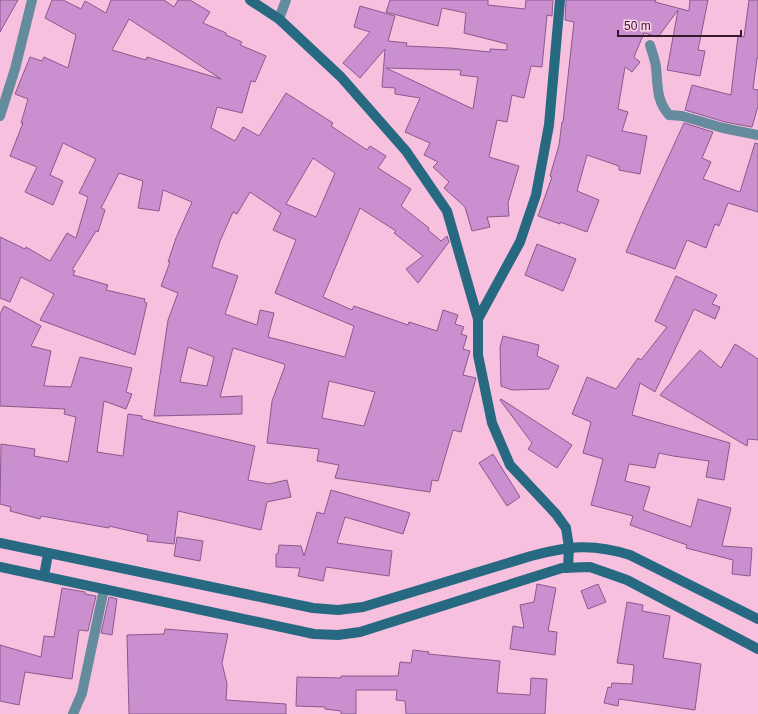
<svg xmlns="http://www.w3.org/2000/svg" width="758" height="714" viewBox="0 0 758 714" font-family="Helvetica,sans-serif">
<style>
.building{fill:#ca8fcf;stroke:#885a8c;fill-rule:evenodd}
.lines{fill:none;stroke-linecap:round;stroke-linejoin:round}
.street{stroke:#648c9c;stroke-width:10}
.secondary{stroke:#266980;stroke-width:10}
</style>
<rect width="100%" height="100%" fill="#f8c0df"/>
<path class="building" d="M0 0H18L0 32Z
M52 0H63L81 9 85 1 106 13 111 0H164L174 7 178 0H190L210 12 203 23 226 33V35L242 42 240 45 266 56 255 82 251 81 242 113 217 107 211 128 235 141 243 127 259 136 286 93 333 123 331 126 367 150 370 146 386 156 378 168 411 189 401 206 429 228 428 230 441 241 447 236 449 242 418 283 406 269 423 256 394 233 396 231 360 208 323 297 352 310 354 306 408 325 409 322 437 331 443 310 458 315 455 324 464 327 461 334 467 336 463 349 470 351 463 375 476 378 461 432 453 430 438 481 432 480 430 492 335 478 339 465 317 461 319 449 267 443 272 401 285 366 284 364 233 348 220 397 242 396V414L154 416 168 320 178 293 161 286 170 262H168L176 238 192 202 163 190 159 211 138 208 143 181 119 173 101 208 105 210 98 232 96 231 72 270 75 271 73 275 108 285 106 290 145 299 144 302 147 303 135 355 40 320 54 294 21 277 10 302 0 298V237L25 249 26 247 50 261 67 233 76 238 88 197 79 193 96 159 63 143 50 175 63 181 53 205 25 192 37 167 10 156 23 123H21L28 99 15 94 30 57 42 61 44 57 68 68 76 35 45 18ZM129 19 221 79 147 57 146 60 112 50ZM313 158 335 173 316 217 286 204ZM250 192 281 213 273 230 296 240 275 293 354 326 345 357 268 337 274 313 260 310 257 325 225 314 238 276 212 267 220 241 233 212 237 214ZM188 347 214 357 207 386 180 382ZM329 381 375 392 364 426 322 418Z
M390 0H488V5L525 9 526 0H553L552 16 547 15 542 67 531 66 524 98 512 95 507 122 497 120 489 157 519 166 508 203 509 216 487 217 490 227 472 231 465 207 444 188 449 182 433 167 438 162 424 155 430 143 405 132 420 98 395 94V88L382 87 385 49 360 78 343 63 370 32 354 27 360 6 395 16 388 41 407 43 406 46 450 48 490 52V49L507 50V44L464 33 466 13 442 8 438 26 386 12ZM386 68 461 70 460 75 478 77 473 109Z
M566 0H656L655 2 689 11 690 0H708L698 50 705 51 700 76 667 70 678 10 658 37 644 33 634 57 640 62 632 72 625 67 618 109 628 112 622 131 647 136 640 174 619 170V166L587 155 577 191 599 200 587 232 560 222V224L538 216 552 177 550 176 559 145 562 122H563L574 22 565 20Z
M749 0H758V58H757L753 89 758 90V106L752 127 725 122 685 110 692 85 731 95 738 36 744 37Z
M684 123 713 132 702 158 711 162 703 179 740 192 755 143 758 144V212L728 203 719 226 715 224 706 248 687 240 675 269 626 252 642 214Z
M537 244 576 259 563 291 525 275Z
M676 276 717 295 712 304 720 307 715 319 694 309 655 392 640 383 632 415 730 443 724 480 706 477 709 461 673 456 659 453 655 468 629 464 625 481 650 487 643 510 691 527 698 499 731 508 722 546 752 548 750 576 732 574 733 560 686 548 687 545 630 525 633 516 591 505 603 459 583 453 591 422 572 414 587 377 616 389 638 358 641 360 667 327 655 321Z
M4 306 41 326 31 346 51 351 44 386 71 387 80 357 132 368 126 392 132 394 126 409 104 401 97 452 123 456 128 414 142 416V419L255 446 248 480 269 484 287 480 291 497 267 502 261 530 178 511 174 544 147 541 148 535 109 526V528L41 516 40 519 10 511 11 507 0 504 1 444 35 449 34 456 68 462 76 417 64 414 65 409 0 406V314Z
M503 336 539 345 537 356 559 366 549 389 512 390 501 386 500 347Z
M735 344 758 359V440L748 439 747 446 660 395 700 350 721 368Z
M501 399 572 445 557 468 528 449 532 443 500 400Z
M493 454 520 497 507 506 479 463Z
M331 490 410 513 403 534 345 517 337 543 392 551 389 576 326 567 323 581 298 576 300 568 276 567V554H278L279 545 301 546 304 556 317 512 324 514Z
M177 537 203 541 200 561 174 556Z
M537 584 556 588 548 631 557 632 555 655 510 649 513 626 524 628 520 605 534 602Z
M598 584 606 602 588 609 581 591Z
M62 588 85 592V594L96 596 88 631 79 630 72 679 25 672 19 705 0 701V645L41 657 44 636 54 637Z
M109 597 117 599 112 635 101 633Z
M627 602 643 605 642 611 670 616 663 658 701 664 695 710 619 699 618 706 604 703 608 687 611 688 612 683 632 684 634 665 617 663Z
M165 629 228 634 222 663 227 684 226 700 286 704V714H129L127 635 164 634Z
M413 650 429 652 428 654 500 661 497 693 530 695 531 678 547 679 545 714H406L405 701 396 700 397 690H356V714H341V711L325 709V707L296 706 297 677 341 678V676H398L400 662 411 663Z"/>
<g class="lines">
<path class="street" d="M279 19 286 0
M650 45C652 52 655 60 656 67 658 86 656 100 669 115L682 116 723 128 758 135
M0 116 15 69 32 0
M73 714 82 693 104 589"/>
<path class="secondary" d="M250 0 279 19 341 77 406 151 447 211 478 319V355L492 423 510 465 556 514 566 528 569 547 568 568
M478 319 520 242 536 195 549 125 560 0
M0 543 313 608 338 610 363 607 531 556C569 546 592 543 630 555L758 619
M0 567 314 634 338 635 360 632 562 568 590 567 627 580 758 649
M44 576 48 554"/>
</g>
<path d="M618 30v6h123v-6" fill="none" stroke="#331a29" stroke-width="2"/>
<text x="624" y="30" font-size="12" fill="#331a29" stroke="#fdd2ea" stroke-width="3" paint-order="stroke">50 m</text>
</svg>
